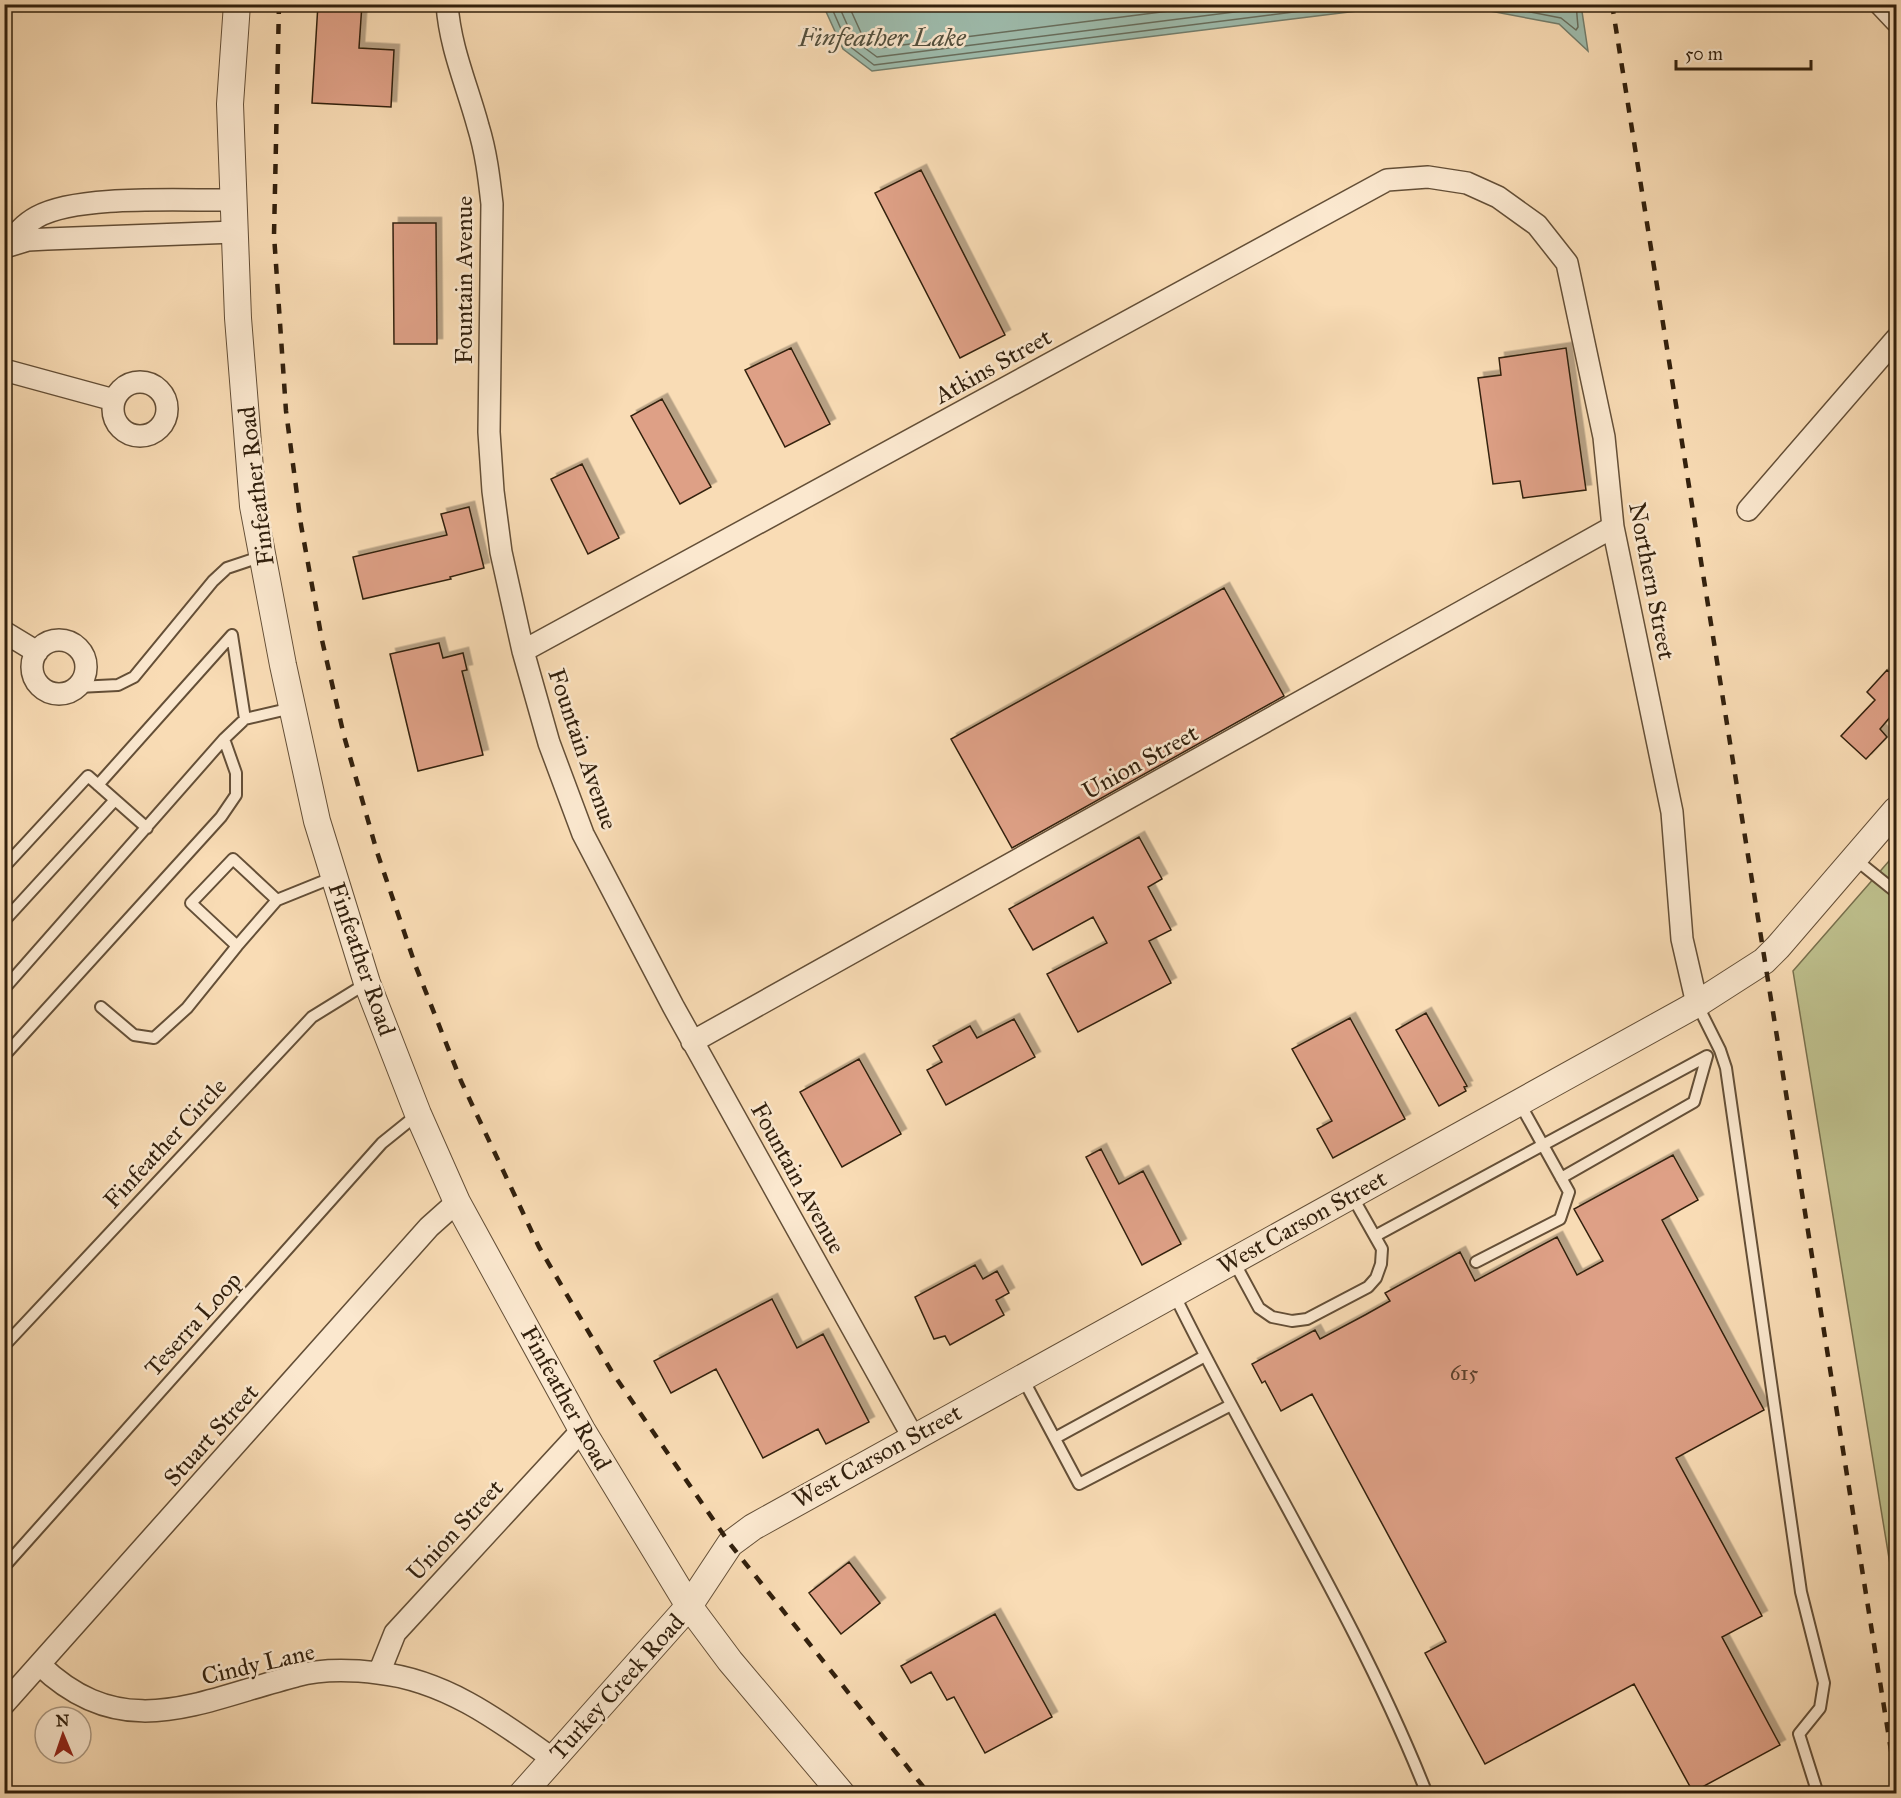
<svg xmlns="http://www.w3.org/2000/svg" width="1901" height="1798" viewBox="0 0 1901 1798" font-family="'IM FELL Great Primer',serif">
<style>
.green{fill:#bec08d;stroke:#78704d;stroke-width:1.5}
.water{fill:#9ebcad;stroke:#737e6d;stroke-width:1.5}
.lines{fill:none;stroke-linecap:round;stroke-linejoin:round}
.shore{stroke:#686e5d;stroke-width:1.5}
.building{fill:#dea086;stroke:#32200d;stroke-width:1.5;filter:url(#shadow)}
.service-casing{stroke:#644f37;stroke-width:14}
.minor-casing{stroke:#644f37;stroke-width:24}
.tertiary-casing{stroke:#644f37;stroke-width:28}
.service{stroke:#fbe8cf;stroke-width:10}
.minor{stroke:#fbe8cf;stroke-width:21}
.tertiary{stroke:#fbe8cf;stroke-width:26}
.rail{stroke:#32200d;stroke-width:4.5;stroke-dasharray:10 10;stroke-linecap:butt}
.labels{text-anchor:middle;stroke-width:5;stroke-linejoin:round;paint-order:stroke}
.number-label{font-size:21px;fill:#5d402b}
.street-label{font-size:24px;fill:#32200d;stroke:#fbe8cf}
.water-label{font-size:26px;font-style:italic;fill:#524f3d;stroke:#fbe8cf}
</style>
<defs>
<filter id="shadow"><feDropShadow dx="5.5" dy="-5.5" stdDeviation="0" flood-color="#0004"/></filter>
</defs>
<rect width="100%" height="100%" fill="#f9dcb5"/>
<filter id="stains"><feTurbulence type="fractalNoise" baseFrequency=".00333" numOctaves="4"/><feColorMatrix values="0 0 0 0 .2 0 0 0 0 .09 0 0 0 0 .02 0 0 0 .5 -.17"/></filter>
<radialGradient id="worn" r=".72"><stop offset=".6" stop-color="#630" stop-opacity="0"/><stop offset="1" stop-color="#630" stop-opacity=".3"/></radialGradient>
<path class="green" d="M1896 853V1601L1793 971Z"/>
<path class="water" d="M823 5H1406L872 71 843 49Z
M1458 5H1581L1588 51 1559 24Z"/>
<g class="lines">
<path class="shore" d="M830 4 848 45 874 65 1357 4
M838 4 854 40 877 57 1297 4
M848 4 862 35 879 48 1224 4
M1489 4 1561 18 1576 30 1578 27 1576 4"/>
</g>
<path class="building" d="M318 4H362L359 48 394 50 391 107 312 103Z
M921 170 1005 335 960 358 875 193Z
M393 223H436L437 344H394Z
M791 348 830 424 785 447 745 370Z
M1566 348 1586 490 1523 498 1520 481 1493 484 1478 378 1501 375 1499 358Z
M662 399 711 487 680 504 631 416Z
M582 464 619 538 588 554 551 479Z
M469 507 484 568 450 577 451 579 363 599 353 557 447 535 441 514Z
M1224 588 1284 696 1012 848 951 739Z
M439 643 443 658 463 653 467 670 462 671 483 755 418 771 390 654Z
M1887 670 1896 678V710L1880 729 1887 737 1866 759 1841 736 1875 700 1867 692Z
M1139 837 1162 879 1148 887 1171 930 1149 941 1171 983 1078 1032 1047 974 1107 943 1093 917 1033 950 1009 909Z
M1426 1013 1467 1086 1464 1087 1466 1091 1439 1106 1396 1030Z
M1350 1018 1405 1119 1333 1158 1317 1129 1332 1121 1292 1049Z
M1014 1019 1035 1057 946 1105 927 1070 942 1062 933 1046 970 1026 977 1038Z
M859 1059 901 1134 842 1167 800 1092Z
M1101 1149 1119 1184 1143 1171 1181 1244 1142 1265 1086 1157Z
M1673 1155 1698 1200 1662 1220 1764 1410 1676 1458 1762 1616 1722 1637 1780 1745 1693 1792 1634 1684 1485 1764 1425 1653 1446 1642 1312 1394 1281 1411 1265 1381 1262 1383 1252 1364 1315 1330 1320 1339 1365 1315 1390 1301 1385 1293 1460 1252 1475 1281 1557 1237 1577 1275 1603 1261 1574 1209Z
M975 1265 983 1279 997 1271 1009 1293 996 1300 1004 1315 950 1345 945 1336 934 1339 915 1297Z
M772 1299 797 1348 823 1334 869 1422 826 1444 818 1429 763 1458 716 1369 671 1393 654 1361Z
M849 1562 880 1603 841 1634 809 1593Z
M995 1614 1052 1717 985 1753 954 1697 947 1700 931 1672 911 1683 901 1666Z"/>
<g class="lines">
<g class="service-casing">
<path id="service" d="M232 635 245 719
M78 687 118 685 134 677 213 581 227 568 263 556
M98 785 232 635
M1855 859 1896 892
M4 867 88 776 147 828
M277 900 237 946 191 903 233 859 277 900 334 877
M4 921 114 801
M4 989 224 739 245 719 292 708
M1697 1004 1720 1050 1726 1068 1801 1592 1824 1683 1820 1708 1799 1734 1818 1794
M101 1007 134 1035 154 1038 187 1008 237 946
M4 1056 221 817 236 795V773L224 739
M1377 1235 1707 1056 1694 1102 1561 1178
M1233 1260 1259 1308 1272 1317 1292 1321 1307 1319 1368 1287 1376 1278 1381 1264 1382 1249 1352 1196
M1476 1262 1560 1219 1569 1192 1519 1102
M1174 1294C1256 1462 1358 1619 1427 1794
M4 1346 312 1017 367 983
M1022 1377 1079 1484 1231 1405
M1055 1438 1205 1356
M4 1567 382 1143 418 1114"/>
</g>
<g class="minor-casing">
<path id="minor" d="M447 4C450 48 467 85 478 126 486 152 489 177 492 204L489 432 493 491 501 552 523 651 549 743 583 834 673 1006 913 1437
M1880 4 1896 21
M7 245C16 234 24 224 37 217 78 194 184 201 234 200
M5 247 28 240 47 239 235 232
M4 370 114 400
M113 409a27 27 0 1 1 54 0a27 27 0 1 1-54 0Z
M1748 510 1896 339
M4 632 37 652
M32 667a27 27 0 1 1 54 0a27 27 0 1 1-54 0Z
M523 651 1387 180 1428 177 1467 183 1498 197 1537 225 1567 263 1604 437 1613 527 1672 812 1682 939 1697 1004
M692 1042 1613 527
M40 1665C124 1746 201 1700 296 1676 321 1669 353 1670 378 1673 445 1680 500 1721 553 1759
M379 1673 395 1633 582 1430
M4 1704 429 1227 457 1202"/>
</g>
<g class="tertiary-casing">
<path id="tertiary" d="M237 4 230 104 238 318 253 506 283 665 317 821 367 983 418 1114 457 1202 582 1430 689 1606 730 1661 842 1794
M522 1794 689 1606 730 1544 753 1527 1697 1004 1764 961 1778 947 1896 810"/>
</g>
<use href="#service" class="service"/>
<use href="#minor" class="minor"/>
<use href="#tertiary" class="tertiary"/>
<path class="rail" d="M279 4 274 235 286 411 301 525 322 640 344 736 377 852 416 967 461 1081 539 1247 612 1372 730 1544 929 1794
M1612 4 1896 1782"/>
</g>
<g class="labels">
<g class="number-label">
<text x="1464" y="1380">615</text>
</g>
<g class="street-label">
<text transform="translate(464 280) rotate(-90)" y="8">Fountain Avenue</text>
<text transform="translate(993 366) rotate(-29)" y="8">Atkins Street</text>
<text transform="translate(256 486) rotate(-97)" y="8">Finfeather Road</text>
<text transform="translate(1652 581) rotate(79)" y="8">Northern Street</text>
<text transform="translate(583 749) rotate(71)" y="8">Fountain Avenue</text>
<text transform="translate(1140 762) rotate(-29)" y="8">Union Street</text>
<text transform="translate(362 959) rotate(71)" y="8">Finfeather Road</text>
<text transform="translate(165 1143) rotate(-47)" y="8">Finfeather Circle</text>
<text transform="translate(798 1178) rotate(61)" y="8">Fountain Avenue</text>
<text transform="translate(1302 1222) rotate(-29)" y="8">West Carson Street</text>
<text transform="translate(193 1324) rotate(-48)" y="8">Teserra Loop</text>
<text transform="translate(566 1398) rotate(61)" y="8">Finfeather Road</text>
<text transform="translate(211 1435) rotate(-48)" y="8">Stuart Street</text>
<text transform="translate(877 1456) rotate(-29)" y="8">West Carson Street</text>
<text transform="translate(455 1530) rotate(-47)" y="8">Union Street</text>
<text transform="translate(258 1664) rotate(-13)" y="8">Cindy Lane</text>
<text transform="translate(617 1687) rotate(-48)" y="8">Turkey Creek Road</text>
</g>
<g class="water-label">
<text x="882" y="46">Finfeather Lake</text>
</g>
</g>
<rect width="1901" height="1798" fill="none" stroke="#f9dcb5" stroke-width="24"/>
<rect x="6" y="6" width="1889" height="1786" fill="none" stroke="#32200d" stroke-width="3"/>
<rect x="12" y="12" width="1877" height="1774" fill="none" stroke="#32200d" stroke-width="1.5"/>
<g transform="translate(63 1735) rotate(358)"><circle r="28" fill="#fbe8cf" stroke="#ab9881" stroke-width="1.5"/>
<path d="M0-4.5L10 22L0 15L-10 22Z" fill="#8f2418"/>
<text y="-9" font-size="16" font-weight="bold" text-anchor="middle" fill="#32200d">N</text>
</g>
<path d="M1676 60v9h135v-9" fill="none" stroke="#32200d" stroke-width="3"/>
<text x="1685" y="60" font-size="18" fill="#32200d" stroke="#fbe8cf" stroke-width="4.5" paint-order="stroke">50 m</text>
<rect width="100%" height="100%" filter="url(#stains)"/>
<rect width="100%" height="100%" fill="url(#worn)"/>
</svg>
